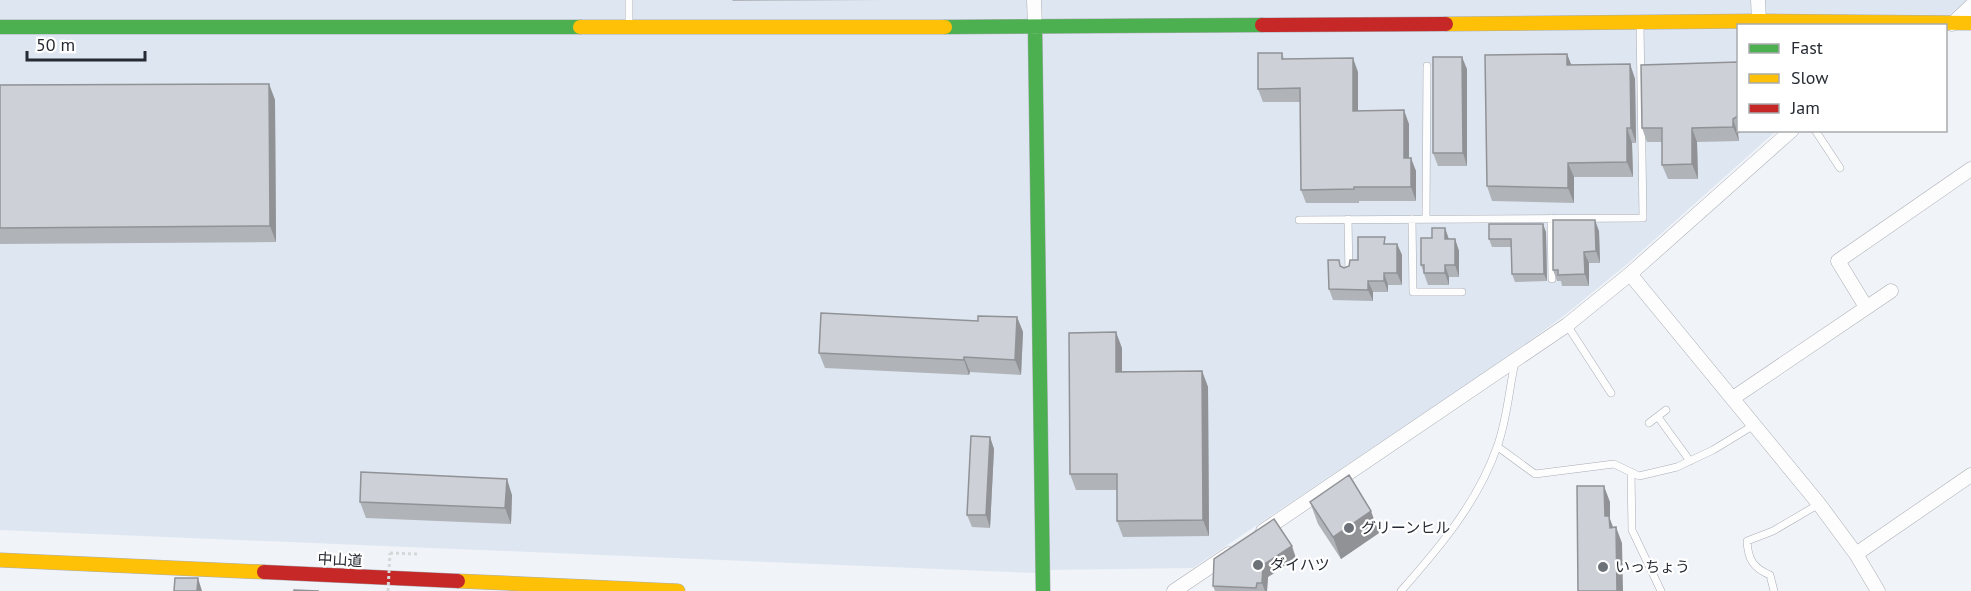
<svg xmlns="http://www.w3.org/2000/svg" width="1971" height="591" viewBox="0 0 1971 591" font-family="'PT Sans','Noto Sans JP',sans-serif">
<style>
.built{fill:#dee6f1}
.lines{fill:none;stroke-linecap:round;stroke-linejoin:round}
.lane-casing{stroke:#a9adb3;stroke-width:8}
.street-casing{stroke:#a9adb3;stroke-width:15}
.fast-casing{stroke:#a9adb3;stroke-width:15}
.slow-casing{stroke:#a9adb3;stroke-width:15}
.jam-casing{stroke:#a9adb3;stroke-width:15}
.path{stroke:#d6d7d9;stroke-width:3;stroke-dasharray:3 3;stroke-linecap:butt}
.lane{stroke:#fdfdfe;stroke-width:7}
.street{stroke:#fdfdfe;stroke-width:14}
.fast{stroke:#4caf50;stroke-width:14}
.slow{stroke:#ffc107;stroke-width:14}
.jam{stroke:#c62828;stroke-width:14}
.path-bridge{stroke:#d6d7d9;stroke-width:3;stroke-dasharray:3 3;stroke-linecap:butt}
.wall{fill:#b0b4b9}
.shaded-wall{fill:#909296}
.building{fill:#cdd1d7;stroke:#909296;stroke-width:1.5}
.poi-dot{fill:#6d7178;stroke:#fff;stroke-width:2}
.labels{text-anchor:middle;stroke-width:4.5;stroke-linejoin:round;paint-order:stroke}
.poi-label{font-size:15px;fill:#262b33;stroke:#fff;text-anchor:start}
.street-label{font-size:15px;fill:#262b33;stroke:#fff}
</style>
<rect width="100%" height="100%" fill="#f0f3f8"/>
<path class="built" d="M0 0H1032L1036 573 0 530Z
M1037 0H1966L1940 24 1738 26V130L1776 131 1626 265 1561 318 1497 364 1193 568 1043 570Z"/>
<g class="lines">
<g class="lane-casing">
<path id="lane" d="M629 24V0
M1815 130 1840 168
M1551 218 1552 279
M1348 219 1349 274
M1412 219 1413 292H1462
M1426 219 1427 66
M1299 220 1643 218 1640 25
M1567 325 1611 393
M1658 417 1690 461
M1649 423 1666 410
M1498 447 1535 474 1614 464 1639 476 1677 467 1713 450 1754 425
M1631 473 1632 530 1661 591
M1401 591C1439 548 1478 502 1497 447 1507 421 1509 389 1515 362
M1774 591 1770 575C1753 568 1748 559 1747 541L1773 531 1819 504"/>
</g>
<g class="street-casing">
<path id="street" d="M1034 0 1035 27
M1758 0 1759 21
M1952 24 1971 6
M1630 274 1819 504 1856 554 1878 591
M1866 307 1838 261 1971 169
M1733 398 1891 291
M1263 531 1567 325 1630 274 1792 130
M1856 554 1971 475
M1174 591 1229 554"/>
</g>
<g class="fast-casing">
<path id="fast" d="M0 27H580
M945 27 1262 25
M1035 27 1043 591"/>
</g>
<g class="slow-casing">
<path id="slow" d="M1446 24 1759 21 1971 23
M580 27H945
M0 560 264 572
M458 581 678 591"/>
</g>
<g class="jam-casing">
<path id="jam" d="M1262 25 1446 24
M264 572 458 581"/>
</g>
<path class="path" d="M390 553 418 554"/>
<use href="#lane" class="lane"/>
<use href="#street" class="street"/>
<use href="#fast" class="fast"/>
<use href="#slow" class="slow"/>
<use href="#jam" class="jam"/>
<path class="path-bridge" d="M388 591 390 553"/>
</g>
<path class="wall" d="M732 0H882L733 1Z
M1282 53 1284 59 1358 72V111L1409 124V158L1416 171V201H1359V203H1306L1301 190V102H1263L1258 89Z
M1567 54 1571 65 1630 64 1635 79 1636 143H1632L1633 177H1574V203L1492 201 1487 186Z
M1738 62V130H1744L1738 134 1739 141 1697 142 1698 179H1668L1662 165V142H1647L1642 128Z
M1467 69V166H1438L1433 153Z
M269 84 275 100 276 242 0 244V85Z
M1445 228 1449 239H1455L1459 251V277H1449V285H1428L1421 265 1432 238Z
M1599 231 1600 263H1589V286H1562L1561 281H1557L1553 270Z
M1546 232 1547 281 1515 282 1512 274V247H1492L1489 239Z
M1387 244H1397L1402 255V285H1388V292H1373V301L1333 300 1329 289 1342 267 1344 268 1349 266 1358 260Z
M1017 317 1023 332 1021 375 970 372 969 375 825 368 819 353 978 321Z
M1122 348V371H1202L1208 387 1209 536 1123 537 1117 521V490H1076L1070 474Z
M990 437 994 449 990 528 972 527 967 515Z
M512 495 511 524 366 518 360 502Z
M1310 502 1379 533 1341 559 1318 524Z
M1296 558 1268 577 1267 591H1215L1213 586Z"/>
<path class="shaded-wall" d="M1567 54 1573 69 1567 65Z
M1462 57 1467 69V166L1463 153Z
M1353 58 1358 72V125L1353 111Z
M1630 64 1635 79 1636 143 1631 128Z
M269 84 275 100 276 242 270 226Z
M1404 110 1409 124V171L1404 158Z
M1733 119 1738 134 1739 141 1733 127Z
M1627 128 1632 143 1633 177 1627 162Z
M1692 128 1697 142 1698 179 1692 164Z
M1411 158 1416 171V201L1411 187Z
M1568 163 1574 177V203L1568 188Z
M1595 220 1599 231 1600 263 1596 251Z
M1543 224 1546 232 1547 281 1544 274Z
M1445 228 1449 240 1445 239Z
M1455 239 1459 251V277L1455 265Z
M1397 244 1402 255V285L1397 273Z
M1584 252 1589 263V286L1585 274Z
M1445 265 1449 277V285L1445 273Z
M1384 273 1388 285V292L1384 281Z
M1368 281 1373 292V301L1368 290Z
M1017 317 1023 332 1021 375 1015 360Z
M1116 332 1122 348V387L1116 372Z
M964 357 970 372 969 375 964 360Z
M1202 371 1208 387 1209 536 1203 520Z
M990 437 994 449 990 528 986 515Z
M507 479 512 495 511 524 505 508Z
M1604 486 1610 502V519L1615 532V544L1605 516Z
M1371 511 1379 533 1341 559 1333 537Z
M1616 527 1622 543 1623 591H1617Z
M1292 546 1296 558 1268 577 1267 591H1265L1262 583 1263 565Z
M198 578 202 591H197Z"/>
<path class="building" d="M1258 53H1282V59L1353 58V111L1404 110V158H1411V187H1354V189L1301 190 1300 88 1258 89Z
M1567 54V65L1630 64 1631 128H1627V162L1568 163V188L1487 186 1485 55Z
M1433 57H1462L1463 153H1433Z
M1738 62V116L1733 119V127L1692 128V164L1662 165V128H1642L1641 65Z
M269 84 270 226 0 228V85Z
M1553 220H1595L1596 251 1584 252 1585 274 1558 275V270H1553Z
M1489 224H1543L1544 274H1512L1511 239H1489Z
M1432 228H1445V239H1455V265H1445V273H1424V265H1421V238H1432Z
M1358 237H1385L1384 244H1397V273H1384V281H1368V290L1329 289 1328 260H1339L1340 266 1344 268 1349 266 1350 260H1358Z
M821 313 978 321V316L1017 317 1015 360 964 357V360L819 353Z
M1116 332V372L1202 371 1203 520 1117 521V474H1070L1069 333Z
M971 436 990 437 986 515H967Z
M361 472 507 479 505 508 360 502Z
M1349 475 1371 511 1333 537 1310 502Z
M1577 486H1604L1605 516H1609L1610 528 1616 527 1617 591H1578Z
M1274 519 1292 546 1263 565 1262 583H1257L1256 588 1213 586 1214 559Z
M175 578H198L197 591H174Z
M294 590 319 591H294Z"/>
<g class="poi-dot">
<circle cx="1349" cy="528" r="6"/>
<circle cx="1258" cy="565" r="6"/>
<circle cx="1603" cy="567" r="6"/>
</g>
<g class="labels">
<g class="poi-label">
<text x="1361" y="533">グリーンヒル</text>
<text x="1270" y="570">ダイハツ</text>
<text x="1615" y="572">いっちょう</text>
</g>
<g class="street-label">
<text transform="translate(340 560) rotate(3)" y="5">中山道</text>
</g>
</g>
<rect x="1737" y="24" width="210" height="108" fill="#ffffff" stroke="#a8aaad" stroke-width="1.5"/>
<rect x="1749" y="44" width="30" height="9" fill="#4caf50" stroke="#a8aaad" stroke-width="1.5"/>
<text x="1791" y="54" font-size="18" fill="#262b33">Fast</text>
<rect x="1749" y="74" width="30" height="9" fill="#ffc107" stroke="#a8aaad" stroke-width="1.5"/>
<text x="1791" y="84" font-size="18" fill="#262b33">Slow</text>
<rect x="1749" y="104" width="30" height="9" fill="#c62828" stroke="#a8aaad" stroke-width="1.5"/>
<text x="1791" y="114" font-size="18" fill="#262b33">Jam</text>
<path d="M27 51v9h118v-9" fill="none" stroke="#262b33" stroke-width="3"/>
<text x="36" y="51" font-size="18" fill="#262b33" stroke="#ffffff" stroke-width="4.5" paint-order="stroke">50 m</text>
</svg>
